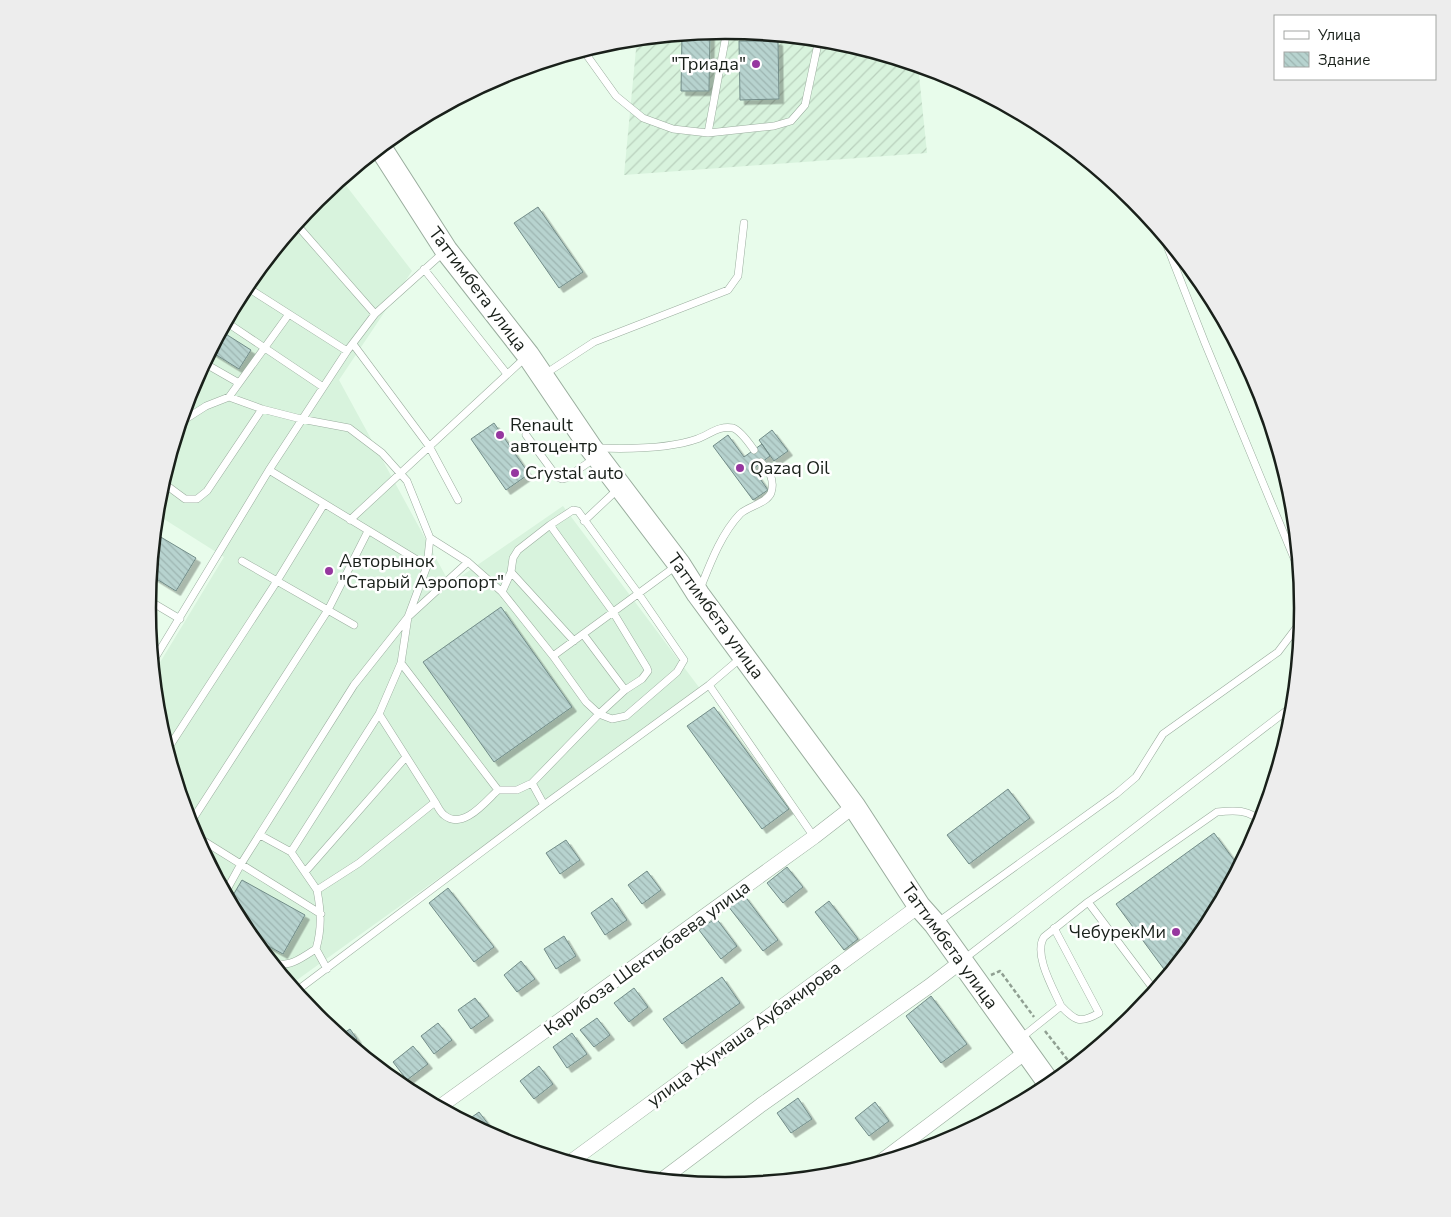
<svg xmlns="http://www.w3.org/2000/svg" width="1451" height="1217" viewBox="0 0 1451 1217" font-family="'Nunito Sans',sans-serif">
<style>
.built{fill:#d8f3dd}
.industrial{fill:url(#industrial-furrows)}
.building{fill:url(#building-back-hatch);stroke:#728c88;filter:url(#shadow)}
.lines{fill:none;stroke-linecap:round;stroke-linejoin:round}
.lane-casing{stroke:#9aad9e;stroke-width:8}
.street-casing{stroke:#9aad9e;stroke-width:15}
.primary-casing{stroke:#9aad9e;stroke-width:24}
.path{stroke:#909f92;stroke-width:2.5;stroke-dasharray:4 2.5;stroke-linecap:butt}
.lane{stroke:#fff;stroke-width:7}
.street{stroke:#fff;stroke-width:14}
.primary{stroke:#fff;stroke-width:22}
.poi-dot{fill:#96379f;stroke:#fff;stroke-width:2}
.labels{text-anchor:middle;stroke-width:5;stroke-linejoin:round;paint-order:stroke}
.poi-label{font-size:18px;fill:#19201a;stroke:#fff;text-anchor:start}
.street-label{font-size:18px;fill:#19201a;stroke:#fff}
.rim{fill:none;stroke:#19201a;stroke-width:2.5}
</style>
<defs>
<pattern id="industrial-furrows" width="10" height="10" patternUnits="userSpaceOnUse" patternTransform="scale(1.25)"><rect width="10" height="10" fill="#d8f3dd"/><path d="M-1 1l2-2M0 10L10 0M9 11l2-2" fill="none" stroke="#b9d0bd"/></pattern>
<pattern id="building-back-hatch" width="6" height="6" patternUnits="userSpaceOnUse" patternTransform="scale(1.25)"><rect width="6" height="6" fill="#b7d3cf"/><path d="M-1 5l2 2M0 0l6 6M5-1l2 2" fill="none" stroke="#9db5b1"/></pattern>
<filter id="shadow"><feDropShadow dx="4.5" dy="4.5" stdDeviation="0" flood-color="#0004"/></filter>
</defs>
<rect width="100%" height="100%" fill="#e8fceb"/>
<path class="built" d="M341 179 412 271 339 380 450 584 563 506 701 690 290 985 244 930 191 830 158 721 153 674 224 557 156 514 158 495 191 387 245 287 317 199Z"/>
<path class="industrial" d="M726 30 839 41 918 65 927 153 624 175 637 39Z"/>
<path class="building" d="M710 32 709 91H681L682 34Z
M739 41H778L779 99 740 100Z
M538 207 583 272 559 288 514 223Z
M221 331 251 350 239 369 210 351Z
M494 423 529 474 506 490 471 439Z
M772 430 788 451 774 461 759 440Z
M728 435 744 457 762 444 770 456 753 469 768 490 753 500 713 446Z
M154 533 196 558 176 591 150 575Z
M501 607 572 707 494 762 423 662Z
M714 707 789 809 762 829 687 726Z
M1008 789 1030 818 969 864 947 835Z
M1214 833 1240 868 1206 930 1169 976 1116 904Z
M566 840 580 860 560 874 546 853Z
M787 867 803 887 783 903 767 883Z
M647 871 661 890 642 904 628 885Z
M242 880 305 915 283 954 248 935 244 930 229 902Z
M448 888 494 947 474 962 429 903Z
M744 895 778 940 763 951 728 906Z
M612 898 627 920 605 935 591 913Z
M829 901 858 939 844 950 815 912Z
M716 918 737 946 721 959 699 930Z
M564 936 576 956 556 969 544 949Z
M521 961 535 979 517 992 504 975Z
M722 977 740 1003 682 1044 663 1019Z
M634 988 648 1007 629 1022 614 1003Z
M931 996 967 1044 941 1063 906 1016Z
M475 998 489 1016 471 1029 458 1010Z
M597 1018 610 1035 594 1047 580 1030Z
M438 1023 452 1040 434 1054 421 1036Z
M350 1029 357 1039 350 1045 339 1036Z
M572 1033 587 1054 567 1068 553 1047Z
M413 1046 428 1064 407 1080 393 1062Z
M539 1066 553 1084 534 1099 520 1081Z
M798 1098 812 1119 791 1133 777 1113Z
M875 1102 889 1121 869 1136 855 1118Z
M479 1112 492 1129 487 1134 465 1122Z
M992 1114 995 1117 976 1127V1126Z"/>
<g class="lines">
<g class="lane-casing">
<path id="lane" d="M583 50 616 96 643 118 673 129 708 133 774 126 791 121 805 105 819 39
M708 133 727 30
M296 224 375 314
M1162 233 1205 343 1301 575
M424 269 507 374
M245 286 347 351
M226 322 323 387
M353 344 429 446 458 500
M204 363 239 383
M545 374 594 342 728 290 738 276 744 223
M229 397 289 314
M181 422 206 406 229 397 262 409 301 419 349 428 382 453 407 481 430 538 427 566 408 617 401 663 379 714 291 852
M526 435 557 477 562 479 566 478 595 458
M598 448C627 449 669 449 697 439 709 435 719 425 733 428 741 431 749 443 754 450
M269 470 427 566
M162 482 185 499H197L207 491 262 409
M350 520 526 357
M584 521 618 489
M550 525 613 612 647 668 648 671 642 679 625 690
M242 561 354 625
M511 572 574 641
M700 589C710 564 721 534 740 514 748 506 766 504 771 493 775 481 769 470 761 462
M502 592 511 572 513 558 518 550 550 525 573 510 578 511 638 593 684 660 677 672 626 716 612 719 599 714 625 690 583 634
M148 600 180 619
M553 656 676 566
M152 663 269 470 347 351 375 314 444 252
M401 663 498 790
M709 685 814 837
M379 714 435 802
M167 750 277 581 324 504
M532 783 544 805
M189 825 328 610 368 531
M194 835 321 914
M260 835 291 852 317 890
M305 872 406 757
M225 893 241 864 354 685 408 617 468 562
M1088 902 1152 987
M938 922 1116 794 1136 777 1163 734 1278 652 1303 619
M1054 928 1099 1013C1080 1024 1075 1021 1061 1006
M316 949 327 969
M964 959 1294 705
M270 961C289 970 300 958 316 949 322 928 321 911 317 890L359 863 435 802C437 805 440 812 444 815 463 831 486 801 498 790H517L532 783 599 714 586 702 553 656 502 592 468 562 430 538
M295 992 544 805 709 685 742 657
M1021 1038 1061 1006C1053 988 1033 954 1044 937L1088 902 1217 812C1234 810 1250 809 1262 823"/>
</g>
<g class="street-casing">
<path id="street" d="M438 1108 814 837 854 806
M569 1163 919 906
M876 1165 1026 1052
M660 1181 761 1105 928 987 962 961"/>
</g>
<g class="primary-casing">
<path id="primary" d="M380 147 446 250 528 355 591 448 679 564 698 594 854 806 919 906 935 924 1051 1086"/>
</g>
<path class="path" d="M991 975 1000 971 1034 1017
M1045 1031 1074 1068"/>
<use href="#lane" class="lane"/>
<use href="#street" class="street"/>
<use href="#primary" class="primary"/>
</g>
<g class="poi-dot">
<circle cx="756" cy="64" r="5"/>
<circle cx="500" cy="435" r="5"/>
<circle cx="740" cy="468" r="5"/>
<circle cx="515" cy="473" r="5"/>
<circle cx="329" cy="571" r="5"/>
<circle cx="1176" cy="932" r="5"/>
</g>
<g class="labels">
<g class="poi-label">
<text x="746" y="70" text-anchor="end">"Триада"</text>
<text x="510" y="431">Renault<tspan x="510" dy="21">автоцентр</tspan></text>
<text x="750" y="474">Qazaq Oil</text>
<text x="525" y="479">Crystal auto</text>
<text x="339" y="567">Авторынок<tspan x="339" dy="21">"Старый Аэропорт"</tspan></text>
<text x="1166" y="938" text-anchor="end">ЧебурекМи</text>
</g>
<g class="street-label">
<text transform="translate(478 289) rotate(53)" y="6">Таттимбета улица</text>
<text transform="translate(716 616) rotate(54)" y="6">Таттимбета улица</text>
<text transform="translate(950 946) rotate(54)" y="6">Таттимбета улица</text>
<text transform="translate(647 958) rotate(-36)" y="6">Карибоза Шектыбаева улица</text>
<text transform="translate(744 1034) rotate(-36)" y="6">улица Жумаша Аубакирова</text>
</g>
</g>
<path d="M0 0H1451V1217H0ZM156 608a569 569 0 1 1 1138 0a569 569 0 1 1-1138 0Z" fill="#ededed" fill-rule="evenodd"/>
<path class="rim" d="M156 608a569 569 0 1 1 1138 0a569 569 0 1 1-1138 0Z"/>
<rect x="1274" y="15" width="162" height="65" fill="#ffffff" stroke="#a3a6a3"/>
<rect x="1284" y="31" width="25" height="8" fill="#ffffff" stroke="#a3a6a3"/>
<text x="1318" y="40" font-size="15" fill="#19201a">Улица</text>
<rect x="1284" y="52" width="25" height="15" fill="url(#building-back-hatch)" stroke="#a3a6a3"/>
<text x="1318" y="65" font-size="15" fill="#19201a">Здание</text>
</svg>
